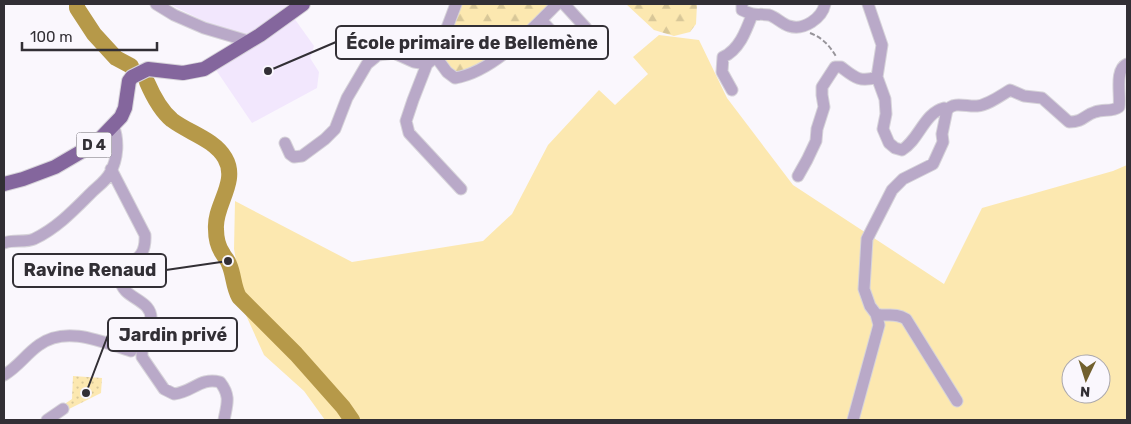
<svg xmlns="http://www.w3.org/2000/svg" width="1131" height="424" viewBox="0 0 1131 424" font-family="Rubik,sans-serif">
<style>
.built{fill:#f2e7fd}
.green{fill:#fce8b0;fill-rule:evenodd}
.forest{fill:url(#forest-firs)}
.park{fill:url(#park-dots)}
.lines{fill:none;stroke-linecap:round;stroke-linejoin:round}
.river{stroke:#b69949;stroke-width:16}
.minor-casing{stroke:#d6d3d9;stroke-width:13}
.major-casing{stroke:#d6d3d9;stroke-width:16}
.path{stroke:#97949a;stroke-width:2;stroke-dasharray:5 2.5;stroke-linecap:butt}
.minor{stroke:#b9a9c8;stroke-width:11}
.major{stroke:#84669d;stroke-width:14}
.labels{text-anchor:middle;stroke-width:4.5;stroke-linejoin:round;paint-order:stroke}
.shield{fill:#faf7fd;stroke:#6e6b71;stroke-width:1}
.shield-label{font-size:15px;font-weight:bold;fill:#322f35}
.leader{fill:none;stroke:#322f35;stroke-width:2}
.callout-dot{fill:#322f35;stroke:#faf7fd;stroke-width:2}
.callout{fill:#faf7fd;stroke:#322f35;stroke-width:2}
.callout-label{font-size:18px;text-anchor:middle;font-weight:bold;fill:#322f35}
</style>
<defs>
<pattern id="forest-firs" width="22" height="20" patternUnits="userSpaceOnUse" patternTransform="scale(1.25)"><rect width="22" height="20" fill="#fce8b0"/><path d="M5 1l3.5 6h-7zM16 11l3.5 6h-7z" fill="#d8c798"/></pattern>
<pattern id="park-dots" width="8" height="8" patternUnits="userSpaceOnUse" patternTransform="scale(1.25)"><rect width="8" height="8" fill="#fce8b0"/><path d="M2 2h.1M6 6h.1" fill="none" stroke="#d8c798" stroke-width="1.8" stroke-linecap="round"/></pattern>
</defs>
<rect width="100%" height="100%" fill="#faf7fd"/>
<path class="built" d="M169 4H289L248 35 210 24Z
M294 18 314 46 310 58 319 72 317 88 252 123 216 70Z"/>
<path class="green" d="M659 35 699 40 727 98 793 185 944 284 982 208 1113 171 1127 165V420H325L304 391 264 355 245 313 234 249 235 201 352 262 483 241 512 214 548 145 599 90 615 105 648 74 633 57ZM1071 364H1101V394H1071Z"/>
<path class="forest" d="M456 4H557L496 60 455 78 436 57Z
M626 4H697L696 24 690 32 674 36 654 30Z"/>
<path class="park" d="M73 376 102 378 101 393 67 410 63 405 72 399Z"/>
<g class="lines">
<path class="river" d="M77 4V8L94 34 116 58 131 66
M147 82C153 96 160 110 172 120 189 133 214 139 225 158 239 182 214 205 216 229 216 237 218 247 223 254 225 258 228 260 229 264 234 275 233 286 239 297L296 354 343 407 352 420"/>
<g class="minor-casing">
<path id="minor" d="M156 4 174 15 204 28 248 41
M456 4 436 57 447 72 455 78C493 72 530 31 557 4
M742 4V10C756 17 757 13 769 15 776 17 782 24 789 26 804 31 822 18 825 4
M541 20 567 48 586 28 564 4
M433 59 427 64 413 100 406 121 409 133 461 189
M732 90 722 72 723 57C739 50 746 31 752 15
M947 110C954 101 967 107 977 106 988 105 1000 96 1010 90L1024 96 1042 98 1069 122C1084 122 1084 115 1095 112 1104 109 1112 112 1119 107 1121 95 1114 70 1127 64
M285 143 290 154 294 157 302 156 325 139 335 129 347 98 367 64 378 55 394 53 414 62 427 64
M111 169 145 235C146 255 138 258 123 269 122 272 120 277 121 281 122 299 153 299 151 320 150 330 145 342 142 351V357L164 389 174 394C193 392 200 377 220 382 231 396 227 404 224 420
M798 176 807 160 816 141 817 129 824 107 822 95V87L835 67H841C854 77 860 83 877 77
M4 243C13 239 25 243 34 239 57 228 74 210 91 193 97 187 106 181 110 173 118 159 119 140 113 125
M876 314C888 317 894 312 906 319L957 401
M4 375C18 367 26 354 39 345 66 325 103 342 131 351
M47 420 63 409
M853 420 879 325 876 314 870 306 864 289 867 239 892 190 903 179 933 164 943 142 942 134 947 110 944 108C924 113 919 140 902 150L895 148 889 143 883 129 886 114 885 99 877 77 882 45 868 4"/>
</g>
<g class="major-casing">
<path id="major" d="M4 184 23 179 55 167 96 143 121 117 125 108 129 81 132 77 148 69 183 73 204 69 260 35 303 4"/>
</g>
<path class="path" d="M810 33C823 38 830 46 837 58"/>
<use href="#minor" class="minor"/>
<use href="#major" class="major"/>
</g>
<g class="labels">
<rect class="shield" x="76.5" y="132.5" width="35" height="25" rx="4"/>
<g class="shield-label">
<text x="94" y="150">D 4</text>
</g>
</g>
<path class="leader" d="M268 71L336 42M228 261L166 270M86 393L108 335"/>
<g class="callout-dot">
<circle cx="268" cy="71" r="5"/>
<circle cx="228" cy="261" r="5"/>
<circle cx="86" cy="393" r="5"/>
</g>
<g class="callout">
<rect x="336" y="26" width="272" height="33" rx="5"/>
<rect x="13" y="254" width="153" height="33" rx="5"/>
<rect x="108" y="318" width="129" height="33" rx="5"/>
</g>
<g class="callout-label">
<text x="472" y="49">École primaire de Bellemène</text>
<text x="90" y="276">Ravine Renaud</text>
<text x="173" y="341">Jardin privé</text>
</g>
<rect width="1131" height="424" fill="none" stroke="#322f35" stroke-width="10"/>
<g transform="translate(1086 379) rotate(184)"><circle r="24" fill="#faf7fd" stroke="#aaa7ad"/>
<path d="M0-4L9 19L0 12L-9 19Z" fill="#72602e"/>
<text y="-8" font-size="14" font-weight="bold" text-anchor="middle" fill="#322f35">N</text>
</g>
<path d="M22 42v8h135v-8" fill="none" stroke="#322f35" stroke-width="2.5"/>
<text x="30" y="42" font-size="15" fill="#322f35" stroke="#faf7fd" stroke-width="4" paint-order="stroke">100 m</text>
</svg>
